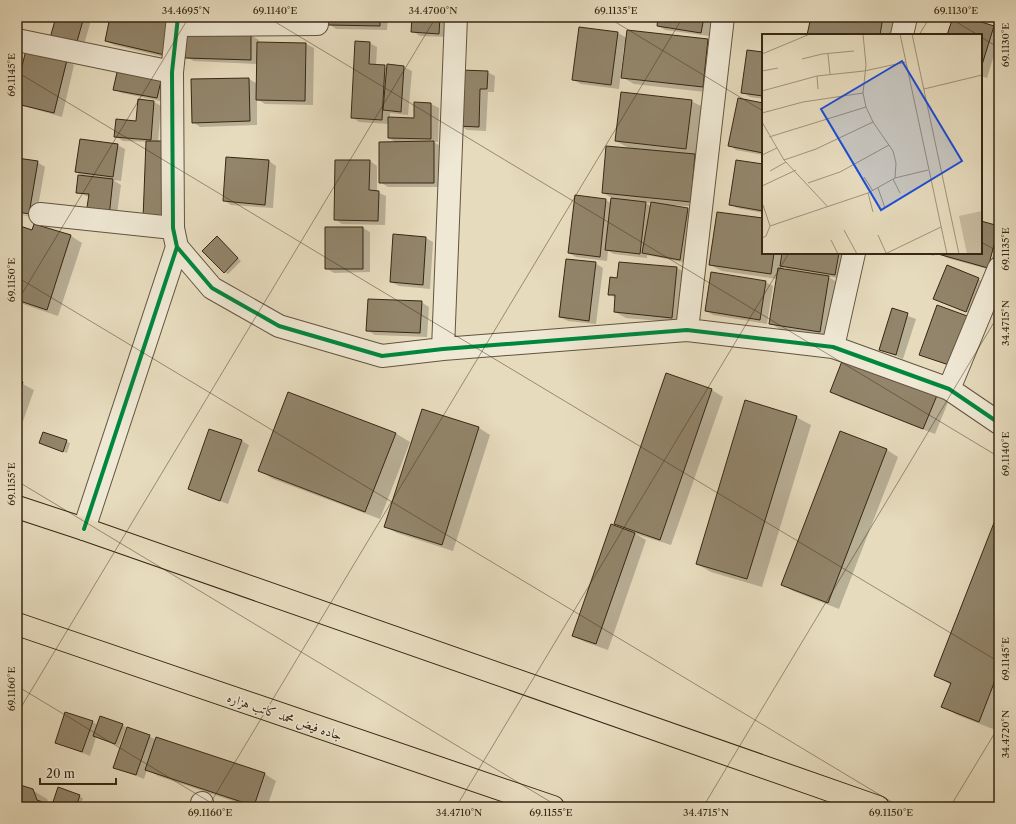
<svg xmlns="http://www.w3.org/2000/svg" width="1016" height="824" viewBox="0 0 1016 824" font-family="'Libre Caslon Text',Amiri,serif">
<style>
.shadow{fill:#0003;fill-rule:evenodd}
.building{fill:#92856b;stroke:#372713}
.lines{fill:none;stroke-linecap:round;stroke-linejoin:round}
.minor-casing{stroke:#63543e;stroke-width:24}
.major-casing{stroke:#372713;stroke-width:24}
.minor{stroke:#efe8d4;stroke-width:22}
.major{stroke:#e6dbbd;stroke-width:22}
.cycleway-casing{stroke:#efe8d4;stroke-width:6}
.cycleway{stroke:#00873e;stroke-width:4}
.ticks{fill:none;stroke:#372713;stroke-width:1;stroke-opacity:0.45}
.labels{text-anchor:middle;stroke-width:3;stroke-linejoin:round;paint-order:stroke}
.street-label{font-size:13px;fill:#372713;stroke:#efe8d4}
.inset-road{fill:none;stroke:#a09379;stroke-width:1}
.view{fill:#1d4ed8;fill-opacity:0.15;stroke:#1d4ed8;stroke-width:2}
.inset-edge{fill:none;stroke:#372713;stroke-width:2}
.neatline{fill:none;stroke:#372713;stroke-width:1.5}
.ticks-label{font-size:10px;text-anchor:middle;fill:#372713}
</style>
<rect width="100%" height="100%" fill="#e6dbbd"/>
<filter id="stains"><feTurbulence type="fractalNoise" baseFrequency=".005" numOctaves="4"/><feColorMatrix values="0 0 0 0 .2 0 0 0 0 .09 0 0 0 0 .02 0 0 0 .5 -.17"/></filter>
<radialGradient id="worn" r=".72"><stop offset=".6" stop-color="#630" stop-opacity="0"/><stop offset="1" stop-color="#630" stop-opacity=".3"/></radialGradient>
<path class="shadow" d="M57 17H92L83 48 59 42Z
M111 17H160L173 59 114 45 106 41Z
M327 17H388L387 30 336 29 329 24V18Z
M413 17H448L447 37 420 36 412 31Z
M538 17H595V23Z
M659 17H711L709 36 665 30 658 26Z
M812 17H896L892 35H808Z
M954 17H963L999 29V39L987 78 981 76V35H948Z
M618 33 627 38 708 40 719 46 714 93 634 84 622 77 626 47 624 46 619 89 581 84 573 80Z
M251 35 259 40 258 43 306 44 314 48 313 105 265 104 257 99V125L200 127 193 122 249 79 258 84V64L194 61 186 57Z
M369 43 377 47 376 66 388 68V66L404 67 412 71 408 115 390 113V118L415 119V103L431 104 439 108 438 142H434L442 147 441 187H388L380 182 397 143 389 138V124L359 122 352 117Z
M763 53V99L750 97 742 92Z
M67 61 74 65 62 117 17 104V90Z
M487 72 495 76 494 92H488L486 131 467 130 459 125Z
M161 78 165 102 122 93 114 89Z
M691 101 703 107 696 159H694L689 206 670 205V206L688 209 696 214 687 263 647 255V258L614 254 608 251 607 261 576 257 569 253 576 196 606 200 611 203 612 198 603 193 631 149 616 141ZM643 202 651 203V206Z
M154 102 161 106 158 142 123 141 115 136 137 122Z
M763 104V155L736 150 729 145Z
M117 145 125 149 121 181 113 180 121 185 116 220 89 197 77 192 85 177 76 172Z
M17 161 37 162 45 167 36 218 17 214 33 216 34 214 17 211Z
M269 161 276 166 273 208 231 205 224 200Z
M370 161 377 166V192L386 196 385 225 342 224 335 219Z
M763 165V213L737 208 730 204Z
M763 219V253H847L843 279 827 276 840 284 831 338 781 330 770 323 777 279 722 271 710 265ZM784 267 790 271 784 270Z
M981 222 999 227 987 269 947 258 939 253H981Z
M35 225 71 236 82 243 58 316 17 302V226L33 231Z
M363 228 370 232V272L334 273 326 268Z
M999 233V260L989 269Z
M217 237 241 261 228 274 224 272Z
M426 238 433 242 430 289 399 286 391 282Z
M925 253H935L934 256Z
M595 263 603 268 596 324 568 321 560 317Z
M948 266 986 283 974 315 935 299Z
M677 268 688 274 683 323 626 318 615 312 616 298 609 294 618 279Z
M765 282 773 286 767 324 713 315 706 311Z
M421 302 429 307 427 337 375 335 367 330Z
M937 307 960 370 920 354Z
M892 310 916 319 903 359 880 349Z
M845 357 949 400 935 434 842 398 831 391Z
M666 375 712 390 723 397 671 545 636 534 646 540 608 650 585 642 573 636 625 529 615 523Z
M17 381 34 390 17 438Z
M422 410 479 428 490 435 453 551 397 533 386 527Z
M796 417 811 425 762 587 711 572 697 564Z
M44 433 70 443 67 453 40 443Z
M395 433 410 442 380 519 273 479 259 470Z
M841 433 887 450 898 457 839 609 793 591 782 584Z
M242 441 249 445 228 504 189 489Z
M999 513V715L993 729 957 715 943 707 951 685 935 675Z
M101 717 126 727 119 746 96 737 90 756 56 742 92 722 98 725Z
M149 736 156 740 157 738 265 774 276 781 267 807H251L158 776 147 770 144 779 114 767Z
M17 785 32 790 47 799 50 805 53 807H17Z
M58 788 83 798 80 807H67L54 802Z"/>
<path class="building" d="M56 17H84L76 45 50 38Z
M110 17H164L172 19 165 55 105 41Z
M328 17H380V26L328 25Z
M412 17H440L439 34 411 32Z
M658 17H704L701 33 657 26Z
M811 17H883L880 35H807Z
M953 17H966L994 26 981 68V35H947Z
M579 27 618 32 611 85 572 80Z
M627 30 708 39 703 87 621 78Z
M186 32 251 34V60L185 58Z
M355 41 370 42 369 64 385 65 382 120 351 118Z
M257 42 306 43 305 101 256 100Z
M26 50 67 60 54 113 17 104V86Z
M747 50 763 52V96L741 93Z
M387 64 404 66 401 112 383 110Z
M118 68 162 77 157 98 113 90Z
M461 70 488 71 487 89H480L479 127 458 126Z
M249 78 250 121 192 123 191 79Z
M621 92 692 100 686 149 615 141Z
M738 98 763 103V153L728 146Z
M138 99 154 101 151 140 114 137 116 119 136 121Z
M414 102 431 103V139L388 138V117L414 118Z
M80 139 118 144 113 177 75 172Z
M146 141H164L162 220 143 219Z
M434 141V183H379V142Z
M606 146 695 154 691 202 602 193Z
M226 157 269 160 265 205 223 201Z
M17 158 38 161 29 214 17 212Z
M335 160H370L369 190 379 191 378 221 334 220Z
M736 160 763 164V211L729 205Z
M78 175 113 179 109 217 86 214 89 194 76 193Z
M575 195 606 199 600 257 568 253Z
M611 198 646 202 640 254 605 250Z
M651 202 688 208 680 260 642 253Z
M717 212 763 218V253H774L771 274 709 265Z
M981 221 999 226 988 268 938 254 981 253Z
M34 224 71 235 47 310 17 300V225L32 230Z
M325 227H363V269H325Z
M393 234 426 237 423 285 390 282Z
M217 236 238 258 224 273 202 251Z
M782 253H839L835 275 780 266Z
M566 259 596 262 589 321 559 317Z
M619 262 677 267 672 318 614 312 615 295H608L610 277 617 278Z
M947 265 979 278 966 312 933 299Z
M778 268 829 276 820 332 769 324Z
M711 272 766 281 760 320 705 311Z
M368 299 422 301 420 333 366 331Z
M937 305 970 317 952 366 919 355Z
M892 308 908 313 896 355 879 350Z
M844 356 938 393 923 429 830 392Z
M666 373 712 389 660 540 614 524Z
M17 380 23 382 17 400Z
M288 392 396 433 365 512 258 471Z
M745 400 797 416 747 579 696 564Z
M422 409 479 427 442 545 384 527Z
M209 429 242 440 220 501 188 489Z
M840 431 887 449 828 603 781 585Z
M43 432 67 440 63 452 39 443Z
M999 510V670L979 722 941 707 951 683 934 676Z
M611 524 635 533 596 644 572 636Z
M65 712 93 721 82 752 55 743Z
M100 716 123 724 115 744 93 736Z
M127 727 150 735 136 775 113 768Z
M156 737 265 773 254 806 145 770Z
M17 784 33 789 37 800 51 805V807H17Z
M58 787 80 795 76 807H67L53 802Z"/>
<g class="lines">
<g class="minor-casing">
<path id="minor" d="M178 25 317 24
M902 35 906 17
M17 40 172 72
M40 214 173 228
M177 247 212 288 279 326 382 356 443 349 687 330 833 347 949 389 999 423
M687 330 723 17
M833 347 854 253
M443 349 456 17
M949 389 999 268
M84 529 177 247 173 228 172 72 178 17
M201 807 202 803"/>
</g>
<g class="major-casing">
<path id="major" d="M17 507 84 529 878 807
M17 624 553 807"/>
</g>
<use href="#minor" class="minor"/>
<use href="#major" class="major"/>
<g class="cycleway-casing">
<path id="cycleway" d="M177 247 212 288 279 326 382 356 443 349 687 330 833 347 949 389 999 423
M84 529 177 247 173 228 172 72 178 17"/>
</g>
<use href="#cycleway" class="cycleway"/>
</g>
<path class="ticks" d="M267 17 999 457M607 17 763 111M948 17 978 35M919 35 930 17M981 37 999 48M17 72 999 662M981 242 999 252M17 277 900 807M17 302 189 17M17 481 559 807M17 686 218 807M17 714 436 17M208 807 683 17M456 807 789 253M703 807 999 314M950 807 999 726"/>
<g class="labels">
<g class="street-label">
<text transform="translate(285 716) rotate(19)" y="5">جاده فیض محمد کاتب هزاره</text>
</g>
</g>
<g transform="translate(762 34)">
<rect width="220" height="220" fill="#e6dbbd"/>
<path d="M220 177V220H205L197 182Z" fill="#c8bca0"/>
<path class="inset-road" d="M101 0 104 31 101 59 104 73 111 88 131 117 134 129 133 144M138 0 185 220M150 0 197 220M0 20 48 0M66 20 68 40M40 25 60 20 92 17M0 37 16 34M55 42 56 55M162 55 220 41M0 57 55 42 102 37 144 28M0 79 41 68 101 59M0 88 22 126 66 173M7 103 104 73M0 121 15 114M22 126 54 115 111 88M8 137 24 128M102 143 111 157M131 145 138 159M46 149 78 138 127 111M0 152 34 136M116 154 123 174M106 159 111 178M1 171 8 192M82 196 95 220M116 201 124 219M0 204 4 202 8 192 106 159 133 144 166 136M69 206 76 220M123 220 179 193"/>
<path class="view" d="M140 27 200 127 119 176 59 75Z"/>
<rect width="220" height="220" class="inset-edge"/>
</g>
<rect width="1016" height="824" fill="none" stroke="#e6dbbd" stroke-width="44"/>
<path d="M40 778v6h76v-6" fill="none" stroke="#372713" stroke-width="2"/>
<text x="46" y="778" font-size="12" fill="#372713" stroke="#efe8d4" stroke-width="3" paint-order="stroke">20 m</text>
<rect x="22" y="22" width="972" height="780" class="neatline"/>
<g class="ticks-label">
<text x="186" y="14">34.4695°N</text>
<text x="275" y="14">69.1140°E</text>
<text x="433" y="14">34.4700°N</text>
<text x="616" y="14">69.1135°E</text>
<text x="956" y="14">69.1130°E</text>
<text transform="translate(1005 45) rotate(-90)" y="4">69.1130°E</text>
<text transform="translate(11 75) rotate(-90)" y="4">69.1145°E</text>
<text transform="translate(1005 249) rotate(-90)" y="4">69.1135°E</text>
<text transform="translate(11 280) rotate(-90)" y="4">69.1150°E</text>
<text transform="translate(1005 323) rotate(-90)" y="4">34.4715°N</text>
<text transform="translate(1005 454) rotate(-90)" y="4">69.1140°E</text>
<text transform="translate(11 484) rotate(-90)" y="4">69.1155°E</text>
<text transform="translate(1005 659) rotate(-90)" y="4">69.1145°E</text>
<text transform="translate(11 689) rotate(-90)" y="4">69.1160°E</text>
<text transform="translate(1005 734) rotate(-90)" y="4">34.4720°N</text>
<text x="210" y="816">69.1160°E</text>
<text x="459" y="816">34.4710°N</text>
<text x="551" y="816">69.1155°E</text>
<text x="706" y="816">34.4715°N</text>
<text x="891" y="816">69.1150°E</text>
</g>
<rect width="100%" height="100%" filter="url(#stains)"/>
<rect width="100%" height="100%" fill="url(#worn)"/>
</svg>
